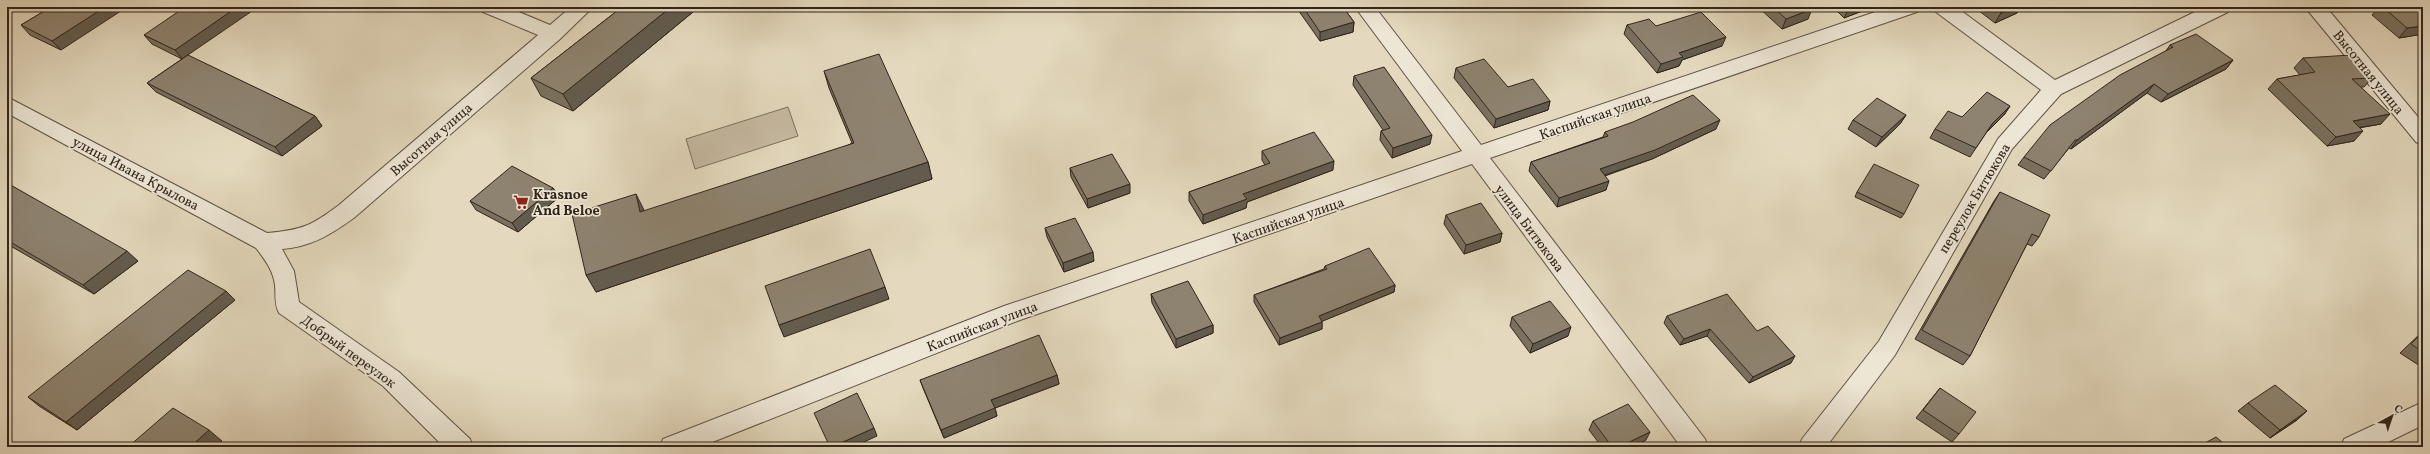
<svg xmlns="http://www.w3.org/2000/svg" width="2430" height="454" viewBox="0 0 2430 454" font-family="Vollkorn,serif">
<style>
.green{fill:#c6baa2;stroke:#7c705e}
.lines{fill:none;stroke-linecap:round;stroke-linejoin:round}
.minor-casing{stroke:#5e5244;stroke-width:2}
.minor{fill:#ede6d5;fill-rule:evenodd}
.wall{fill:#7a7160;stroke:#31251b}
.shaded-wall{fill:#635c4e;stroke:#31251b}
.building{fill:#8e8370;stroke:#31251b}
.labels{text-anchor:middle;stroke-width:3.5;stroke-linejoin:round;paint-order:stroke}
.street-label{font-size:14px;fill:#31251b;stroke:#ede6d5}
.poi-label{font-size:14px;font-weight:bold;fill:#31251b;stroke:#ede6d5;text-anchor:start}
</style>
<rect width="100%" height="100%" fill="#e4d9be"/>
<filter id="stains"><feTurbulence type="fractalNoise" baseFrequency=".005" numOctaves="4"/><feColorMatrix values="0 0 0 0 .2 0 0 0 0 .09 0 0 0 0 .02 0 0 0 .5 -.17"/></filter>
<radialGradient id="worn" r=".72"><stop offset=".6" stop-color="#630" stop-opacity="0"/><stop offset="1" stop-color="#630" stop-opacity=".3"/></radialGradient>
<path class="green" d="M788 107 798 136 695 169 686 139Z"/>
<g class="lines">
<g class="minor-casing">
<path id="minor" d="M480 7H507L550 25 571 7H593L560 39 355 217C332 234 311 247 282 249L294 271 299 302 399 372 470 439 473 447H444L383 386 279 313C274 304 276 295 275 285 273 270 265 260 256 248L7 113V97L267 233C302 230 311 226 339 205L538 35 483 12Z
M1355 7H1375L1481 145 1890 7H1920L1917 12 1490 158 1705 439 1708 447H1681L1472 164 1020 320 700 447H660L663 439 1004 306 1462 151Z
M1933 7H1956L2055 80 2205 7H2231L2228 12 2061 94 2012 149 1895 355 1826 447H1799L1802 439 1879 341 1998 139 2041 90 1936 12Z
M2305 7H2326L2423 123V145L2416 142Z
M2423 402V425L2378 447H2341L2344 439Z"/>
</g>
<use href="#minor" class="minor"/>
</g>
<path class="wall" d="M51 7 61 50 30 35 21 25Z
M622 7H699L573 111 541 96 531 78Z
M1296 7H1343L1354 22 1353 32 1320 41Z
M1758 7H1809L1808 19 1782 29Z
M1833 7H1871L1870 8 1844 18Z
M1974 7H2020L2017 13 1995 23Z
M2379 7H2422L2423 8V34L2399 38 2372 15Z
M1627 25 1656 26 1722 46 1682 60 1679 66 1657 73 1624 34Z
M144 35 315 116 322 126 282 156 156 92 147 83 182 59 152 44Z
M2170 45 2233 60 2226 69 2161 102 2147 93 2071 149 2069 148 2044 179 2018 165 2024 157 2166 51Z
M2303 58 2372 78 2364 87H2361L2381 124 2359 128 2354 141 2327 146 2268 89 2277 79 2300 75 2294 68Z
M2423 66V74L2419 71Z
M1456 68 1508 87 1550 101 1548 110 1494 128 1454 78Z
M824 71 928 162 932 179 596 292 852 143 829 88Z
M1354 76 1430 144 1392 158 1380 140 1381 131 1383 130 1353 85Z
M2010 106 2004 115 1986 133 1970 157 1930 138 1935 129 1962 117Z
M1906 115 1900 124 1876 147 1848 129 1853 120Z
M1716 129 1652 159 1605 176 1606 190 1557 207 1529 171 1531 162 1603 137 1605 132Z
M1262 151 1333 170 1247 202 1246 208 1203 224 1189 201V192L1265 165 1262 160Z
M1070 168 1130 193 1088 208 1071 177Z
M7 183 138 261 94 294 7 244Z
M553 188 559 197 518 232 476 210 470 201Z
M1857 192 1904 214 1901 218 1855 197Z
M2000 192 2039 237 2032 246 2027 244 1970 356 1963 365 1915 339 1994 201Z
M1446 215 1502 233 1500 242 1464 254 1444 224Z
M1045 228 1094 261 1064 272 1047 237Z
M1325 266 1395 285 1394 292 1322 321V329L1279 345 1254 302V295L1324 269Z
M1151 294 1213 325V333L1176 348 1152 303Z
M235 300 77 430 39 406 28 397Z
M1667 316 1757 331 1791 363 1749 383 1707 336 1680 345 1664 323Z
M1512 317 1568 336 1530 353 1510 326Z
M2423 331V368L2400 353Z
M1057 375 1059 384 995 408 997 416 944 438 923 388 920 380Z
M1940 388 1959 434 1952 442 1916 418Z
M2248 403 2297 420 2270 438 2238 411Z
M1593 421 1646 440 1632 447H1602L1589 430Z"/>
<path class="shaded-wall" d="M105 7H127L61 50 52 41Z
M237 7H258L182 59 175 50Z
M671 7H699L573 111 563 94Z
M1852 7H1871L1870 8 1844 18 1849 8Z
M2015 7H2020L2017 13 1995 23 2001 13Z
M1812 9 1808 19 1782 29 1786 19Z
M1354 22 1353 32 1320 41V32Z
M2423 26V34L2399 38 2407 28Z
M1726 37 1722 46 1682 60 1679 66 1657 73 1661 64 1679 53Z
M2233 60 2226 69 2161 102 2168 94Z
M2154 84 2147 93 2071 149 2077 140Z
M1550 101 1548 110 1494 128 1496 119Z
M2010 106 2004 115 1985 134 1992 124Z
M2390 114 2381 124 2344 130 2353 121Z
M1906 115 1900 124 1876 147 1882 137Z
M315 116 322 126 282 156 275 147Z
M1720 120 1716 129 1652 159 1596 178 1600 169Z
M2363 131 2354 141 2327 146 2336 137Z
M1432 135 1430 144 1392 158 1393 148Z
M1334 161 1333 170 1247 202 1246 208 1203 224V215L1243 194Z
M928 162 932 179 596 292 586 275Z
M1609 181 1606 190 1557 207 1559 198Z
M1130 184V193L1088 208 1087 199Z
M553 188 559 197 518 232 512 223Z
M636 194 644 210 640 212Z
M1502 233 1500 242 1464 254 1466 245Z
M127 251 138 261 94 294 83 285Z
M1093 252 1094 261 1064 272 1063 263Z
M1395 285 1394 292 1318 323 1319 316Z
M885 287 889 299 784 337 779 325Z
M226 291 235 300 77 430 66 422Z
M1322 322V329L1279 345 1280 338Z
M1213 325V333L1176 348V339Z
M1571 327 1568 336 1530 353 1533 344Z
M1710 329 1707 336 1680 345 1684 339Z
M1795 356 1791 363 1749 383 1753 377Z
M1057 375 1059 384 995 408 997 416 944 438 941 430 991 400Z
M2307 411 2297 420 2270 438 2280 430Z
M874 428 877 436 853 447H832Z
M209 430 222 441 215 447H190Z
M1650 432 1646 440 1632 447H1619Z"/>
<path class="building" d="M51 7H105L52 41 21 25Z
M185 7H237L175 50 144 35Z
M622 7H671L563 94 531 78Z
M1303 7H1343L1354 22 1320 32Z
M1773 7H1809L1812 9 1786 19Z
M1992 7H2015L2001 13Z
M2383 7H2422L2423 8V26L2407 28Z
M1701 12 1726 37 1679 53 1683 57 1661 64 1627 25 1649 19 1656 26Z
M2196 34 2233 60 2168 94 2154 84 2077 140H2075L2051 171 2024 157 2050 125 2120 75 2173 47 2170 45Z
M879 54 928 162 586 275 572 214 636 194 640 212 854 143 824 71Z
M188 55 315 116 275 147 147 83Z
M2351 55 2372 78 2352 79 2390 114 2353 121 2363 131 2336 137 2277 79 2315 72 2303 58Z
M1484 59 1508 87 1533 79 1550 101 1496 119 1456 68Z
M1384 67 1432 135 1393 148 1381 131 1390 128 1354 76Z
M1987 92 2010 106 1992 124 1976 148 1935 129 1948 111 1962 117Z
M1693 95 1720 120 1655 150 1600 169 1609 181 1559 198 1531 162 1608 136 1605 132 1633 122Z
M1877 98 1906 115 1882 137 1853 120Z
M1314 132 1334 161 1243 194 1247 199 1203 215 1189 192 1270 163 1262 151Z
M1112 154 1130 184 1087 199 1070 168Z
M1874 164 1919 185 1904 214 1857 192Z
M512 166 553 188 512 223 470 201Z
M7 183 127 251 83 285 7 240Z
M2000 192 2050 215 2039 237 2032 234 1970 356 1922 330Z
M1481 203 1502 233 1466 245 1446 215Z
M1075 218 1093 252 1063 263 1045 228Z
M1369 248 1395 285 1319 316 1322 322 1280 338 1254 295 1327 269 1325 266Z
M870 249 885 287 779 325 765 286Z
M188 270 226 291 66 422 28 397Z
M1188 281 1213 325 1176 339 1151 294Z
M1727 294 1757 331 1768 326 1795 356 1753 377 1710 329 1684 339 1667 316Z
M1550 301 1571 327 1533 344 1512 317Z
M2423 332V352L2411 344Z
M1039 335 1057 375 991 400 995 408 941 430 920 380Z
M2275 385 2307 411 2280 430 2248 403Z
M1940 388 1976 412 1959 434 1923 410Z
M857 393 874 428 832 447H830L814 413Z
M1628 404 1650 432 1619 447H1612L1593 421Z
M173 408 209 430 190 447H128Z
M2216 437 2228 447H2198Z
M1878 444 1881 447H1875Z"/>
<defs>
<g id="supermarket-bare" transform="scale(1.2)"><path d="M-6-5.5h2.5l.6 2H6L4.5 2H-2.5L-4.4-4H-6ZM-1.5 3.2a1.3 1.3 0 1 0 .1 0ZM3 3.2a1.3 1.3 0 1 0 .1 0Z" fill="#8f2418" stroke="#ede6d5" stroke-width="2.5" paint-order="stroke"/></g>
</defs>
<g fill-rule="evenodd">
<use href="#supermarket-bare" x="521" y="202"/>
</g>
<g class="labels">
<g class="street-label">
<text transform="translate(2369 72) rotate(51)" y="5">Высотная улица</text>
<text transform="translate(1595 116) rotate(-19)" y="5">Каспийская улица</text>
<text transform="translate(431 139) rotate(-41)" y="5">Высотная улица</text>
<text transform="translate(136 173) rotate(28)" y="5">улица Ивана Крылова</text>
<text transform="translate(1974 198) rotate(-59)" y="5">переулок Битюкова</text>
<text transform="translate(1288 220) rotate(-19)" y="5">Каспийская улица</text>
<text transform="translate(1530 228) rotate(53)" y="5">улица Битюкова</text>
<text transform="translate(982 326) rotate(-21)" y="5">Каспийская улица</text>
<text transform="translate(349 351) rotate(36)" y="5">Добрый переулок</text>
</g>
<g class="poi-label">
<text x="533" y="199">Krasnoe<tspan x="533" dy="16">And Beloe</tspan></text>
</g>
</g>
<rect width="2430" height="454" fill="none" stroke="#e4d9be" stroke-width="24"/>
<rect x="8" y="8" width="2414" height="438" fill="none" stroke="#31251b" stroke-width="2"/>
<rect x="12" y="12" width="2406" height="430" fill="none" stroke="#31251b"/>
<g transform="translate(2392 416) rotate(40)" stroke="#ede6d5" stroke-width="3" paint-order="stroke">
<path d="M0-3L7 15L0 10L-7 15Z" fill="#31251b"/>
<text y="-6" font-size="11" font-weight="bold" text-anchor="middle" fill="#31251b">С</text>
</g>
<rect width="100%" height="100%" filter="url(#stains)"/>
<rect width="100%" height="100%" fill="url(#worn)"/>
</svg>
